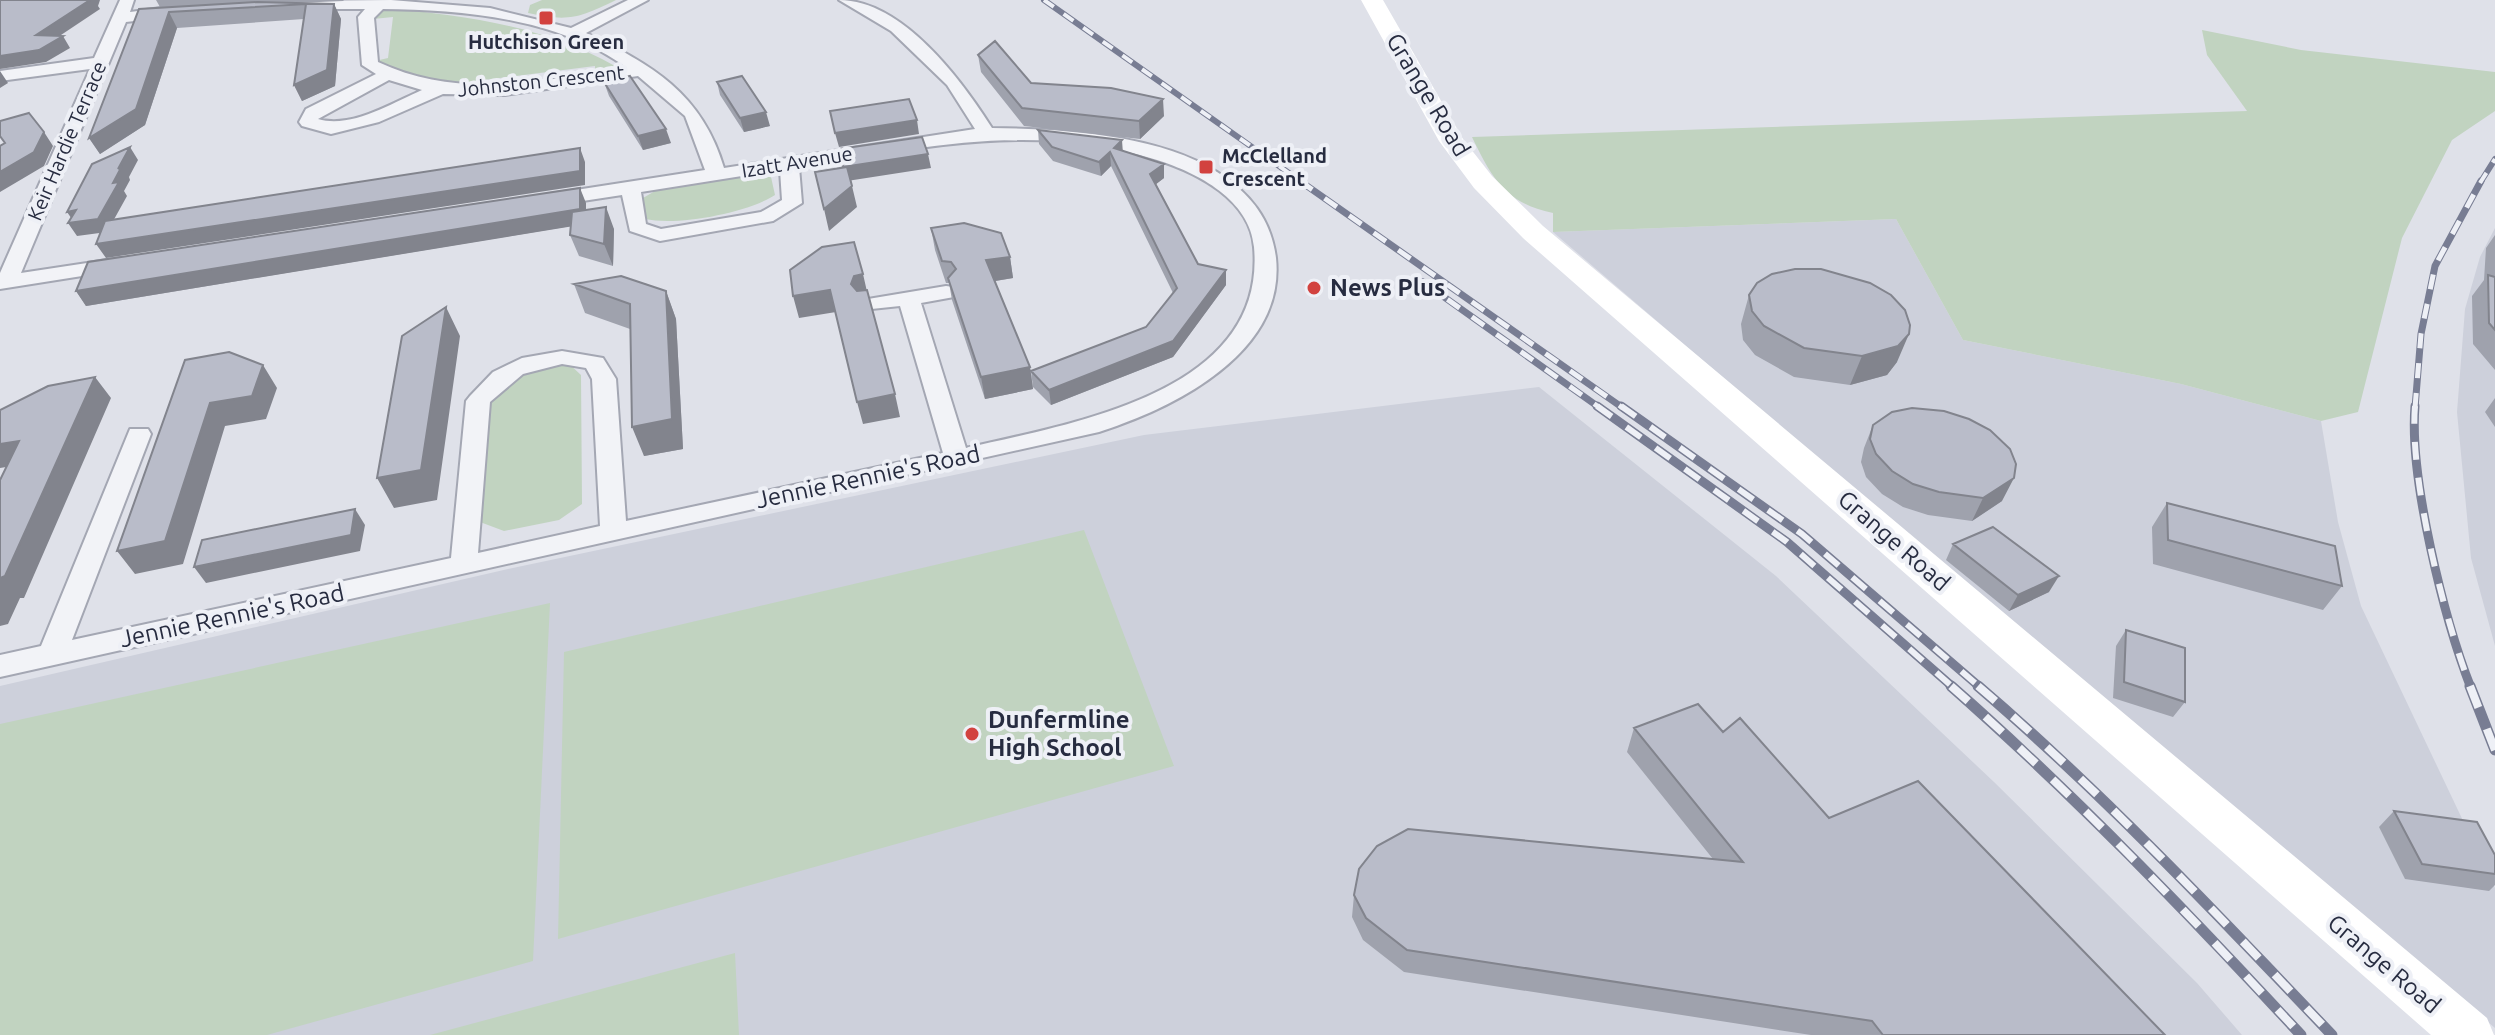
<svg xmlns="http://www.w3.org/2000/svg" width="2495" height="1035" viewBox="0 0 2495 1035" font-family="Ubuntu,sans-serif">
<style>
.built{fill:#cdd0db}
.green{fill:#c1d3c0}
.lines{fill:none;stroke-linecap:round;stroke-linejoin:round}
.street-casing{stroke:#a4a7b3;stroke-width:4}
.street{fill:#f2f3f7;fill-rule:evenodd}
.secondary{fill:#fff;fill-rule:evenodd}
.rail-far3-casing{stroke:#787d93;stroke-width:6}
.rail-far2-casing{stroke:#787d93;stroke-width:7}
.rail-far1-casing{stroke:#787d93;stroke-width:9}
.rail-casing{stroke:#787d93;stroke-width:11}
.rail-far3{stroke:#eef0f6;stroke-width:4;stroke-dasharray:12;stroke-linecap:butt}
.rail-far2{stroke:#eef0f6;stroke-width:5;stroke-dasharray:15;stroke-linecap:butt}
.rail-far1{stroke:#eef0f6;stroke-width:6;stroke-dasharray:18;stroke-linecap:butt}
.rail{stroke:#eef0f6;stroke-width:8;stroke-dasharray:23;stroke-linecap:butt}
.wall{fill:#9fa2ad}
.shaded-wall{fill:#82848d}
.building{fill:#b9bcc9;stroke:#82848d;stroke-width:2}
.poi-dot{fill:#d2423f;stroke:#eef0f6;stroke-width:3}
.labels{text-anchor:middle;stroke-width:8;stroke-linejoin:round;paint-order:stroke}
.far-poi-label{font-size:20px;font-weight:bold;fill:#272c40;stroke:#eef0f6}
.far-street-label{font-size:20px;fill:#272c40;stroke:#eef0f6}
.street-label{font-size:24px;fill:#272c40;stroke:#eef0f6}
.poi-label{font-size:24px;font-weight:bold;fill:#272c40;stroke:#eef0f6;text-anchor:start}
</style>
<rect width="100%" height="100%" fill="#dfe1e9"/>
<path class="built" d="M1896 219 1963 340 2181 384 2321 421 2338 522 2361 606 2495 888V1028L1985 602 1553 232Z
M2495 228V646L2471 558 2457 412 2465 309 2480 257Z
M1539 387 1776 576 1994 782 2197 983 2242 1035H0V686L508 569 1144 435Z"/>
<path class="green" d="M542 0H616C579 18 569 22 528 13L530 5Z
M387 8C467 16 544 26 615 66L595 73V66L475 81V88L461 89 376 65 375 61 388 58 393 17 373 19 375 11Z
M2202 30 2301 50 2495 72V111L2452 140 2402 238 2358 412 2321 421 2181 384 1963 340 1896 219 1553 232V213C1505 203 1492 178 1472 137L2247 111 2207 55Z
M755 175 771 177 775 195C747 213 678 226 645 219L643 198 655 191Z
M566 361 581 375 582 504 559 520 504 531 480 522 491 389 518 369Z
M1084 530 1174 766 558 939 564 652Z
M550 603 533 961 267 1035H0V724Z
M735 953 739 1035H430Z"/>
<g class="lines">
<g class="street-casing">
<path id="street" d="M120 0H134L130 12 169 7 177 12 169 17 126 22 21 273 120 258 130 264 120 270 0 289V273L90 69 0 81V71L94 58Z
M391 0 490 8 571 28 628 0H648L586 33C651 64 702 93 724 168L975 129 947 85 891 31 839 0C902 0 961 79 992 128 1060 129 1158 134 1217 172 1250 193 1271 219 1276 258 1286 353 1174 408 1099 432L0 677V655L41 646 130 429H148L151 434 72 640 451 558 466 401 470 396 493 372 522 358 562 351 603 358 616 379 626 521 943 453 900 306 862 310 859 305 862 300 946 286 954 287 957 292 954 297 921 303 966 448C1072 423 1267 393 1254 247 1250 200 1198 173 1157 160 1035 121 921 148 799 167L802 203 773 221 660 241 630 231 622 195 550 206 540 200 550 194 705 170 685 116 638 76 505 95 443 94 379 122 331 134 302 126 299 122 306 109 376 74 362 65 358 17 365 9H300L292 4 295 1ZM383 9C464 10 559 18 627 68 539 80 462 101 378 62L374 18ZM389 80 422 90C392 103 351 129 318 119ZM780 170 782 200 761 212 661 229 646 224 641 192ZM562 364 586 368 592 379 600 526 478 553 490 402 523 374Z"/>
</g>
<use href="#street" class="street"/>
<path class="secondary" d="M1361 0H1383L1463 139 1492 176 1543 226 2487 1018 2494 1035H2431L1523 238 1474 188 1439 141Z"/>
<g class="rail-far3-casing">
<path id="rail-far3" d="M1044 0 1303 183
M2480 183 2495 159"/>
</g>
<g class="rail-far2-casing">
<path id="rail-far2" d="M1300 181 1623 408
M1423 282 1600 408
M2415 408 2421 334 2435 266 2481 181"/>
</g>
<g class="rail-far1-casing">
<path id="rail-far1" d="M1597 406 1787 542 1954 688
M1621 406 1802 534 1981 688
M2415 406C2409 478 2444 619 2471 688"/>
</g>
<g class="rail-casing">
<path id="rail" d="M1951 686C2075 795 2189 914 2301 1035
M1978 686C2104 794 2218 915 2332 1035
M2470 686 2495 750"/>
</g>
<use href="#rail-far3" class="rail-far3"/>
<use href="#rail-far2" class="rail-far2"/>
<use href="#rail-far1" class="rail-far1"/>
<use href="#rail" class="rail"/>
</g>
<path class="wall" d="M156 0H344L343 1 296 3 334 4 341 19 335 86 302 101 294 85 304 19 177 28 145 125 100 154 89 138 160 7Z
M978 55 1031 83 1164 116 1140 139 1024 126 981 72Z
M604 82 671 143 643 150 609 96Z
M717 82 770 126 744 132 720 95Z
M1038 130 1123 151 1164 164V178L1156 184 1198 264 1226 285 1173 357 1051 405 1033 387 1031 371 1146 327 1173 293 1111 166 1101 176 1053 161 1039 144Z
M586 203V210L614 229 613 266 579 256 570 235 571 226 86 306 76 291Z
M931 228 1010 257 1013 278 995 281 1030 367 1033 389 985 399 952 300 949 283H946L935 250Z
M2495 235V370L2473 344 2472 296 2484 280 2486 248Z
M574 284 666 291 676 319 683 449 644 456 630 329 585 313Z
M1749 295 1897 362 1887 375 1850 385 1794 377 1755 355 1743 340 1741 324Z
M2495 398V427L2485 412Z
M1873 425 2002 501 1972 521 1928 515 1903 507 1882 494 1866 477 1861 462 1864 448Z
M2167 503 2342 586 2323 610 2153 564 2152 527Z
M1953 544 2049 592 2009 611 1946 560Z
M2126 630 2185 702 2173 717 2113 698 2116 646Z
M1634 728 1723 732 1829 818 2165 1035H1811L1404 972 1363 940 1352 917 1354 895 1713 859 1627 752Z
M2394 811 2495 855V885L2489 891 2405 879 2379 827Z"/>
<path class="shaded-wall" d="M90 0H100L98 6 100 9 43 47 36 35Z
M334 4 341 19 335 86 302 101 294 85Z
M169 12 177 28 145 125 100 154 89 138Z
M63 36 70 48 46 62 0 69V56Z
M0 71 8 83 0 88Z
M1163 99 1164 116 1140 139 1139 121Z
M766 112 770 126 744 132 740 118Z
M917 120 919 134 839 147 835 133Z
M666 129 671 143 643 150 638 136Z
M44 132 53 146 44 166 0 192V172Z
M1122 140 1123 154 1114 148Z
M130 147 138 160 129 177 130 180 124 191 127 196 107 232 77 236 68 223 74 222 67 212 113 183 118 169Z
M580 148 585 162V185L106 258 96 244Z
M1110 152 1111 166 1101 176 1099 162Z
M928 154 931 168 847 181 843 167Z
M1164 164V178L1151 188 1150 174Z
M852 186 857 207 829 231 824 209Z
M580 188 586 203V224L86 306 76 291Z
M606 207 614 229 613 266 604 244Z
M1010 257 1013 278 989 282 986 260Z
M1226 270V285L1173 357 1051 405 1049 390 1173 341Z
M863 274 868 296 859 298 851 284 854 276Z
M830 290 836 312 799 318 793 296Z
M666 291 676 319 683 449 644 456 632 427Z
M446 307 460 336 437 500 394 508 377 478Z
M1909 334 1897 362 1887 375 1850 385 1862 356Z
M263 365 277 388 266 419 225 426 183 564 135 574 117 551 210 403Z
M1030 367 1033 389 985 399 981 377Z
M95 377 111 398 24 598H20L8 624 0 626V578Z
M895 394 900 417 863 424 857 402Z
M19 441 37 462 0 468V444Z
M2014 478 2002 501 1972 521 1983 498Z
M355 509 365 525 360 551 206 583 194 567Z
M2059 576 2049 592 2009 611 2018 595Z"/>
<path class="building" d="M0 0H90L36 35 63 36 39 50 0 56Z
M257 2 334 4 327 70 294 85 306 4 169 12 136 109 89 138 139 9Z
M995 41 1031 83 1111 88 1163 99 1139 121 1022 108 978 55Z
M630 76 666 129 638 136 604 82Z
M742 76 766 112 740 118 717 82Z
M909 99 917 120 835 133 830 111Z
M29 113 44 132 34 152 0 172V146L5 143 0 136V121Z
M1038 130 1122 140 1114 148 1164 164 1150 174 1198 264 1226 270 1173 341 1049 390 1031 371 1146 327 1177 288 1110 152 1099 162 1052 147Z
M922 137 928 154 843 167 839 149Z
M130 147 118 169 122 166 113 183 119 182 98 219 68 223 76 210 67 212 92 164Z
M580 148V171L96 244 105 221Z
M847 167 852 186 824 209 815 172Z
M580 188V209L76 291 88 262Z
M606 207 604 244 570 235 572 212Z
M964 223 1001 233 1010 257 986 260 1030 367 981 377 948 278 956 269 951 262 942 261 931 228Z
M854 242 863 274 854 276 851 284 857 291 867 290 895 394 857 402 830 290 793 296 790 270 822 247Z
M1795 269H1821L1870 283 1891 295 1905 310 1910 325 1909 334 1898 346 1862 356 1804 348 1764 326 1752 311 1749 295 1757 283 1772 274Z
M2488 275 2495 277V330L2489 323Z
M621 276 666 291 672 419 632 427 630 304 574 284Z
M446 307 421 470 377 478 402 336Z
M229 352 263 365 252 396 210 403 165 541 117 551 185 360Z
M95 377 5 576 0 578V480L19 441 0 444V410L48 386Z
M1912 408 1944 411 1969 419 1990 430 2010 449 2016 464 2014 478 1983 498 1939 492 1913 484 1892 471 1876 454 1870 439 1873 425 1892 412Z
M2167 503 2335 546 2342 586 2168 540Z
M355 509 351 535 194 567 202 540Z
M1993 527 2059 576 2018 595 1953 544Z
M2126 630 2185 648V702L2124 682Z
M1698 704 1723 732 1740 718 1829 818 1918 781 2165 1035H1883L1872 1021 1407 950 1366 918 1354 895 1359 869 1377 846 1408 829 1743 862 1634 728Z
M2394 811 2477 822 2495 855V874L2422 864Z"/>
<g class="poi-dot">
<rect x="538" y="10" width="16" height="16" rx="4"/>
<rect x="1198" y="159" width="16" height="16" rx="4"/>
<circle cx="1314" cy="288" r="8"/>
<circle cx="972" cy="734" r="8"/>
</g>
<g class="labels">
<g class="far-poi-label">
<text x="546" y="49">Hutchison Green</text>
<text x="1222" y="163" text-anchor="start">McClelland<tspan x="1222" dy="23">Crescent</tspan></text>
</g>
<g class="far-street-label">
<text transform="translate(541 81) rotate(-6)" y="7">Johnston Crescent</text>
<text transform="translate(67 141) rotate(-67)" y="7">Keir Hardie Terrace</text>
<text transform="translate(797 162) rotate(-9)" y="7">Izatt Avenue</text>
</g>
<g class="street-label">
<text transform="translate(1428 95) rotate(59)" y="8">Grange Road</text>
<text transform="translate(868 477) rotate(-12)" y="8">Jennie Rennie's Road</text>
<text transform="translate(1894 541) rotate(41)" y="8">Grange Road</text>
<text transform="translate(232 616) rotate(-12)" y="8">Jennie Rennie's Road</text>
<text transform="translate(2384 964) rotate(40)" y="8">Grange Road</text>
</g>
<g class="poi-label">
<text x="1330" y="296">News Plus</text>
<text x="988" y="728">Dunfermline<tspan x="988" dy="28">High School</tspan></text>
</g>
</g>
</svg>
